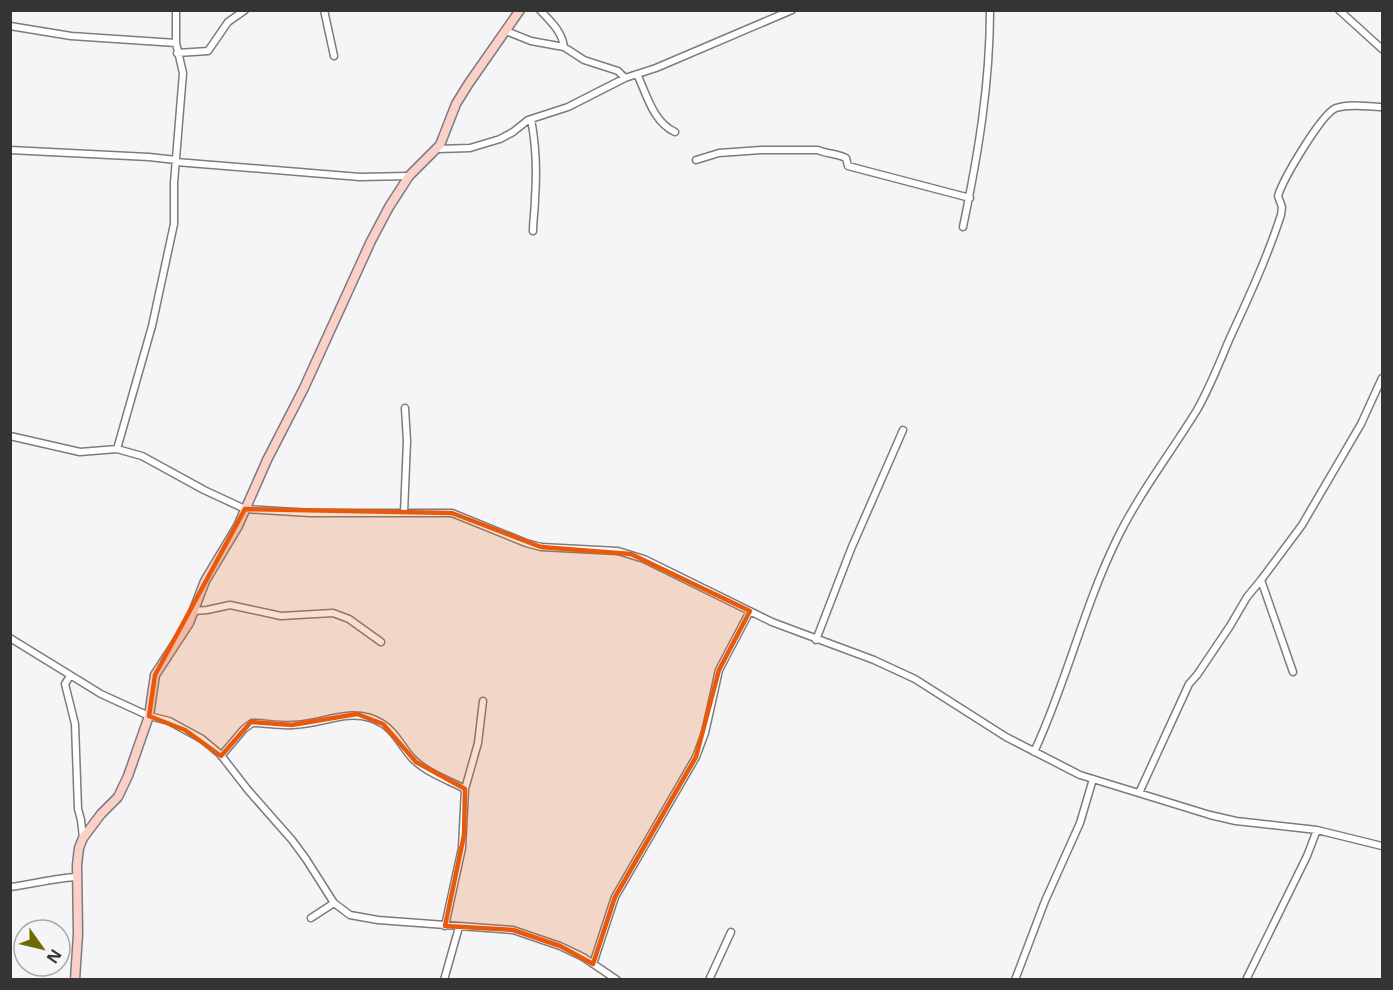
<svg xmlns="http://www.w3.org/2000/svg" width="1393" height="990" viewBox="0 0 1393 990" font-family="'Open Sans',sans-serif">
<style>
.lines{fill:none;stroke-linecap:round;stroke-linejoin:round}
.street-casing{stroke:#7c7c7e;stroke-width:9}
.secondary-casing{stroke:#7c7c7e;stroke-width:11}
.street{stroke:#fff;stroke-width:6}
.secondary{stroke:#fad0c9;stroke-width:8}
.marked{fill:#e8590c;fill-opacity:0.2;stroke:#e8590c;stroke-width:4.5;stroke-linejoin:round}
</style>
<rect width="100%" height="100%" fill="#f5f5f8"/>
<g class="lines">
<g class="street-casing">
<path id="street" d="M324 10 334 56
M540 10C550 21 562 31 564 47
M1339 10 1382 49
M10 26 71 36 176 43
M506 31 531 41 564 47 584 60 618 71 625 78
M177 53 208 51 228 22 245 10
M637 74C647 95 653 122 675 132
M531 119C536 145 537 171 535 198 535 209 533 220 533 231
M437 149 470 148 500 139 513 132 528 120 568 107 625 78 656 68 792 10
M10 150 149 157 176 160
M696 160 719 153 761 150H818C826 154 836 153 846 158L848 166 970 198
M176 162 360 177 409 176
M963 227C978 155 990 84 990 10
M10 436 80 452 117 449 142 456 204 490 245 509 310 513H452L526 543 541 547 618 551 644 559 772 622 874 660 915 679 1006 737 1080 775 1210 815 1236 821 1317 830 1382 846
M117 449 152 326 174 224V183L183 73 176 43V10
M404 513 407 441 405 408
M1261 580 1293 672
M194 611 207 610 230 605 281 616 333 613 349 619 381 642
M10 638 101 694 149 716 169 721 202 739 220 754 248 790 292 840 306 859 334 903 350 915 378 920 513 930 560 946 583 957 617 980
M816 640 851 549 903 430
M70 676 65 684 75 724 78 809 81 820 83 838
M1034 752C1066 684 1083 609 1116 541 1138 495 1170 454 1197 410 1210 387 1219 364 1229 340 1248 299 1267 258 1281 215L1282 207 1278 196C1283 179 1322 113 1336 108 1351 103 1368 107 1382 107
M221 756 244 729 252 723C266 723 279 726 293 725 326 724 353 705 383 724 397 733 402 748 413 759 427 773 448 780 465 789
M1139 793 1189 684 1197 675 1230 626 1247 597 1261 580 1302 525 1361 424 1382 378
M10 887C33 884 55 878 77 877
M311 918 334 903
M445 926 462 848 465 789 478 743 483 701
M593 964 615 897 696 757 705 733 719 670 750 611
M444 980 459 927
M709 980 731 932
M1015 980 1045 901 1080 823 1093 779
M1246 980 1307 856 1317 830"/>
</g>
<g class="secondary-casing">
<path id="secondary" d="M75 980 78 934 77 865 79 848 83 838 101 814 118 797 128 776 149 716 155 675 189 623 205 581 238 526 267 460 304 388 371 241 389 207 409 176 440 145 456 104 469 83 520 10"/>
</g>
<use href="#street" class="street"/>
<use href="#secondary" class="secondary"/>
</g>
<path class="marked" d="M245 509 452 513 541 547 631 554 750 611 719 670 696 757 615 897 593 964 560 946 513 930 445 926 464 835 465 789 416 762 383 724 357 714 292 725 251 722 221 756 185 730 149 716 155 675Z"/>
<rect width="1393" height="990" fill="none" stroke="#343435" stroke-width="24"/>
<g transform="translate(42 948) rotate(124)"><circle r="28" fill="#f5f5f8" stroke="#a8a8aa" stroke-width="1.5"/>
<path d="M0-4.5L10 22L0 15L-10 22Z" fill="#6d6b08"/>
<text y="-9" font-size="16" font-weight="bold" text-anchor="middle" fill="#343435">N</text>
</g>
</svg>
